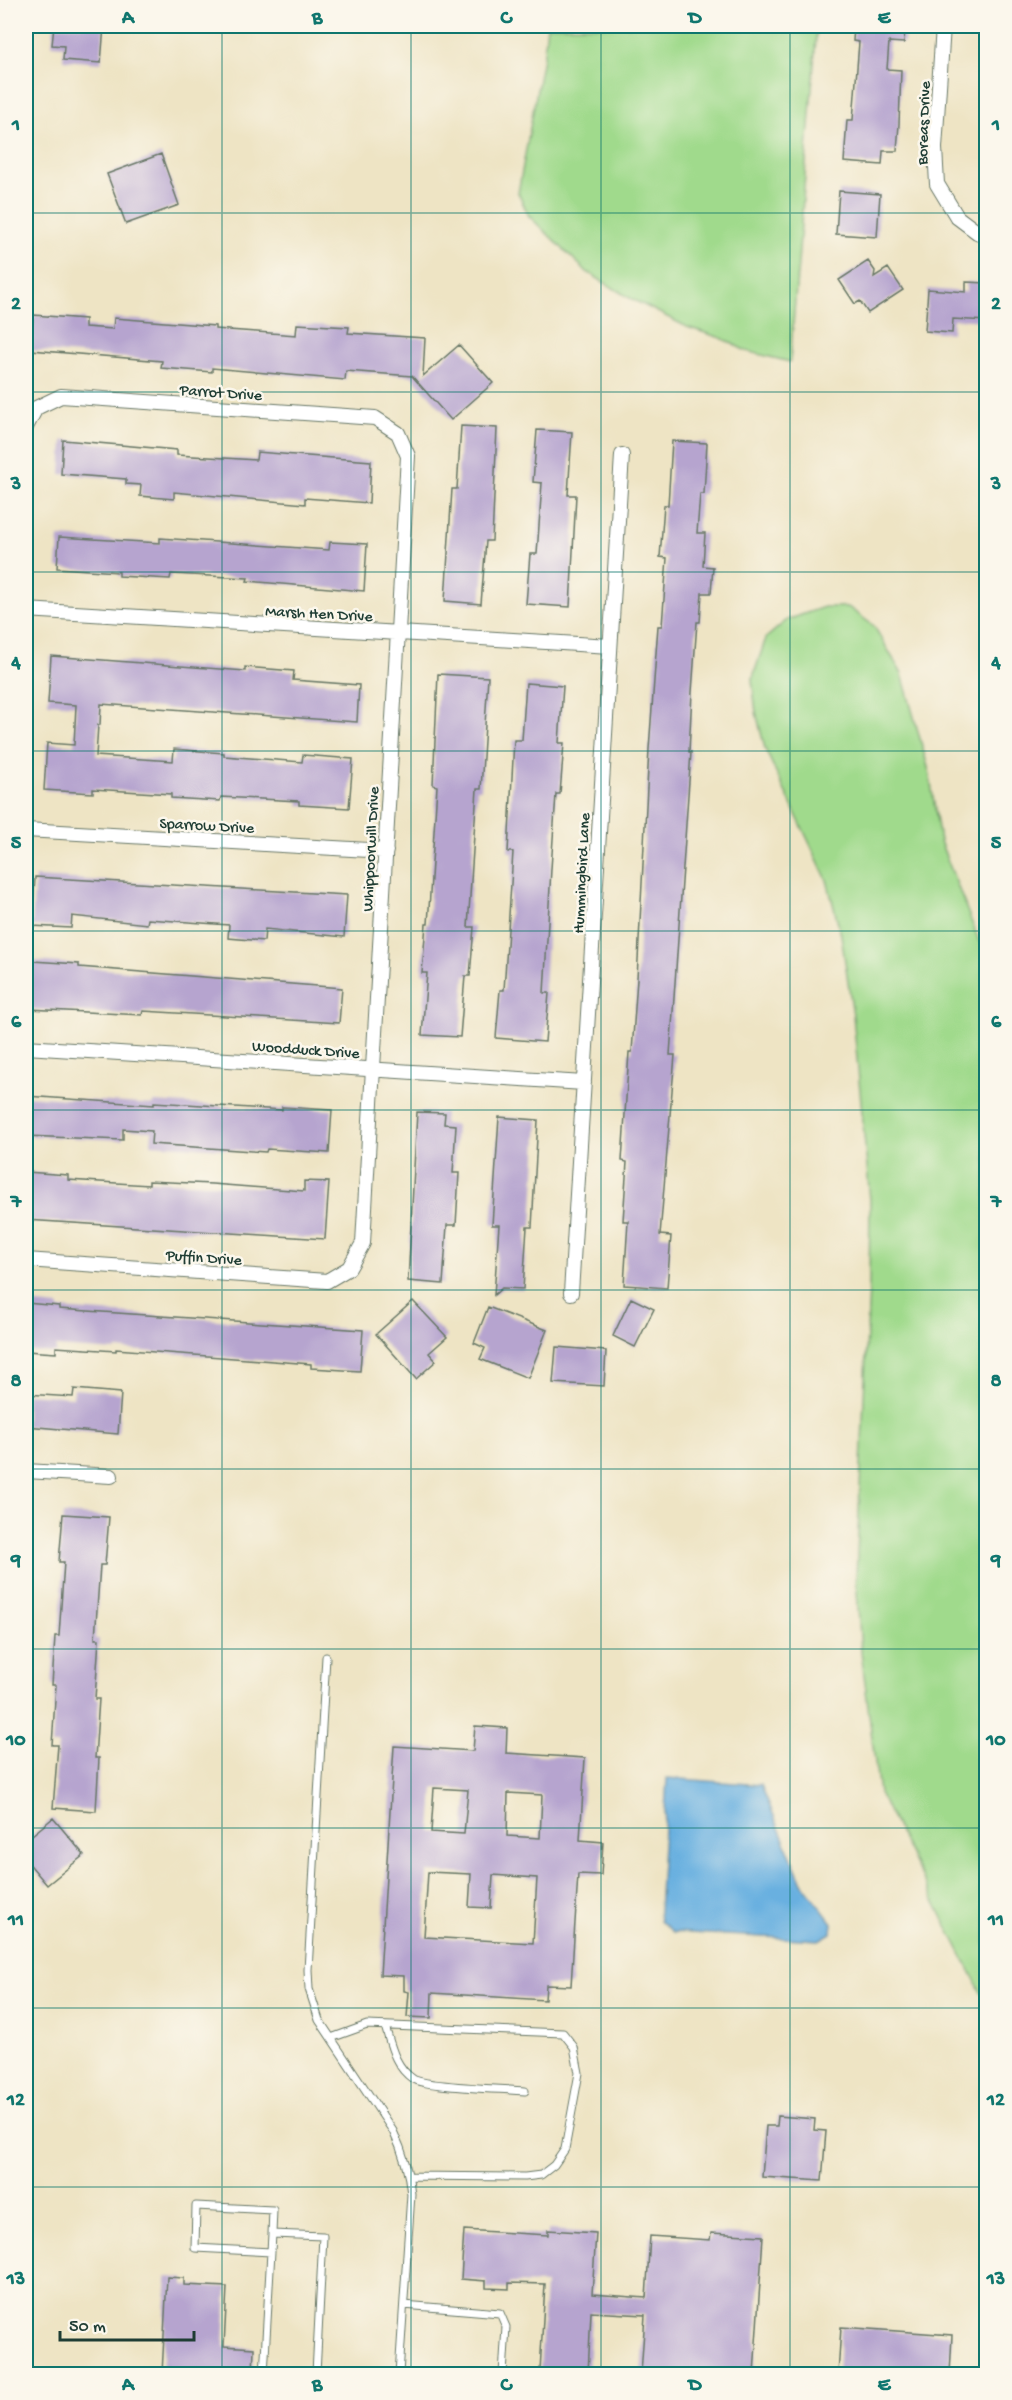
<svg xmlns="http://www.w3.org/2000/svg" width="1012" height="2400" viewBox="0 0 1012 2400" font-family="'Gochi Hand',sans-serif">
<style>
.green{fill:#a0da8c;stroke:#608c60;stroke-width:1.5}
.water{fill:#69b0e0;stroke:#44768a;stroke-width:1.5}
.building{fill:#b6a4cf;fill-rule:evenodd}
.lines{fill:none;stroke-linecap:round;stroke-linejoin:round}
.lane-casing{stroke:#677766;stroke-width:9}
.street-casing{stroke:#677766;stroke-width:16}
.lane{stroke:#fff;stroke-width:7}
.street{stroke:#fff;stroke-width:14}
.grid{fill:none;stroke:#0f766e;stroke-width:1.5;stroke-opacity:0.55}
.labels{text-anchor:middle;stroke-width:5;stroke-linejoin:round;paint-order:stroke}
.street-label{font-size:16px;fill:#1f3d34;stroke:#fbf7ec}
.neatline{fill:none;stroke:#0f766e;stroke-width:2}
.grid-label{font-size:20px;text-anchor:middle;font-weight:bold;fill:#0f766e}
</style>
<rect width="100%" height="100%" fill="#fbf7ec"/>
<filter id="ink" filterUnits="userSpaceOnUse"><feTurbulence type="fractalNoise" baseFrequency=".0167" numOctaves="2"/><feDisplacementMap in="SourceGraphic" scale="12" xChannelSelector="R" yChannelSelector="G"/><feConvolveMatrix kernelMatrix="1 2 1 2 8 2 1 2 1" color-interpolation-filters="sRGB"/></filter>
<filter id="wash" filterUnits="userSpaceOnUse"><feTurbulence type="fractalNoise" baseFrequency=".008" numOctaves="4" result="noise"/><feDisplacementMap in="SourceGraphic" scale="24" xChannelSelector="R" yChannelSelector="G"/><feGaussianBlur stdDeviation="1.35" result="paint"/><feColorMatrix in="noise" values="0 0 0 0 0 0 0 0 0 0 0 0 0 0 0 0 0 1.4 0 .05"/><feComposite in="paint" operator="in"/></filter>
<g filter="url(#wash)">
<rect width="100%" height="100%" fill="#eee4c4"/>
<path class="green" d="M547 26H817L790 362 746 351 721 338 687 327 628 297 587 272 529 216 518 193 544 52Z
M824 607H848L874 626 902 674 929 771 940 841 979 941 986 950V2002L879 1793 861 1651 856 1577 869 1287 870 1200 853 1015 841 935 827 880 765 749 756 712 752 680 766 638 787 620Z"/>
<path class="water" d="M667 1778 761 1785 802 1883 832 1923 831 1933 819 1940 673 1932 660 1921 659 1912Z"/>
<g id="blocks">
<path class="building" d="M54 26H104L101 63 63 60 64 46 52 45Z
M854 26H905L904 43 889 42 887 69 901 70 899 124 897 151H883L882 165 844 162 847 120H853L859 42 853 41Z
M161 154 179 205 126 224 107 174Z
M839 191 880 194 877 237 836 234Z
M868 261 875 271 874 277 888 268 903 290 868 313 860 301 855 304 839 280Z
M966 282 987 283V321L953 319 952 333 925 331 928 289 966 292Z
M33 315 85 319V327L113 329 114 318 215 326V329L296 335 297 324 349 327 348 333 425 338 423 376 459 345 493 383 451 420 412 376 346 371 345 380 212 368V372L161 368 162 361 31 350Z
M461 426 497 428 492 541H486L481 604 445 601 452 489H457Z
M537 430 572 432 568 495H576L570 607 526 604 530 554H537L542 483 533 482Z
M63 440 177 450V455L256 460 257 452 371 461 369 503 305 498V504L174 492V499L140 496 141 485 126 484V479L61 474Z
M672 441 707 443 704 494H700L697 533H705L703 566 713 567 711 593H702L700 622H697L692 692 689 752H691L670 1055H675L660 1235 671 1236 667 1288 624 1285 628 1221H623L627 1162 622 1161 629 1052H632L637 979 649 749 658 626H662L667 558 660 557 664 505H668Z
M59 537 160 543V538L329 550 330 542 367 544 364 591 247 581 248 578 171 574 170 579 119 576V572L57 568Z
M51 656 245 671V667L294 671 293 680 359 685 357 722 101 704 100 725H98L96 756 173 761 174 749 224 753V756L302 762 303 755 353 759 349 808 299 805V801L221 797 220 801 171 798V794L93 789V793L44 790 47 743 74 745 76 705 48 703Z
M438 674 488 677 481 789H477L468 927H474L470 976H465L460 1037 422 1035 427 973H422L426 924H428L437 786 433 785Z
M526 683 563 686 559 743H564L560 794H556L551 869 544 993H549L545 1042 496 1038 500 990H504L509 915 513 852H508L514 740H522Z
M35 877 347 895 344 937 265 929 264 941 228 938 229 925 148 919 147 924 72 916 71 928 32 926Z
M32 961 79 964V967L342 988 339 1023 143 1011 142 1015 29 1009Z
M26 1096 154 1105V1102L282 1110V1107L332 1110 329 1153 267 1149 266 1152 151 1144 152 1131 123 1129V1140L26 1136Z
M417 1112 445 1113 444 1124 456 1125 453 1173H459L456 1225H447L443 1284 408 1281Z
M499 1117 538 1120 532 1227H527L523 1289 502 1288 494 1295 499 1225H492Z
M26 1172 68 1175V1180L149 1185V1181L212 1184 304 1191V1181L329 1182 325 1239 26 1220Z
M631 1298 654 1309 635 1347 613 1336Z
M413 1301 447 1337 429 1353 436 1361 416 1379 376 1334Z
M26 1303 59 1306V1309L363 1330 360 1371 311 1368V1364L116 1349V1351L56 1347V1353L26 1351Z
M488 1307 547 1330 528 1378 480 1359 485 1348 474 1343Z
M556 1347 606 1351 604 1386 553 1383Z
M74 1389 121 1393 118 1434 26 1426V1394L73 1397Z
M63 1514 109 1517 105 1565H100L95 1639H99L95 1699H99L95 1758H99L96 1811 53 1808 58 1745H52L56 1685H52L55 1636H59L64 1562H59Z
M475 1726 507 1728 506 1753 585 1758 580 1840 603 1842 601 1875 578 1874 571 1986 546 1985 545 2000 432 1993 431 2018 407 2017 409 1992 404 1991V1976L380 1975 394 1746 473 1751ZM434 1788 468 1790 464 1834 431 1832ZM508 1793 542 1795 540 1838 507 1836ZM428 1872 471 1874 469 1907 491 1908 493 1875 537 1878 533 1943 424 1937Z
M53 1818 84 1855 47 1885 26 1860V1840Z
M778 2116 815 2119 814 2130 826 2131 822 2181 762 2177 766 2126H777Z
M464 2230 548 2235V2230L596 2233 592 2294 646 2298 650 2236 710 2240 711 2233 763 2236 754 2374H641L645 2315 591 2312 588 2374 540 2371 545 2284 509 2283V2289L486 2288V2281L461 2279Z
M167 2277 184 2278V2285L227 2287 224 2346 254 2348 253 2374H162Z
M841 2327 952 2335 950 2374H838Z"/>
</g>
</g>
<g filter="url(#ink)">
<use href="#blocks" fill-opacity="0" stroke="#677766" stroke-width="1.5"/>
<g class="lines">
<g class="lane-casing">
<path id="lane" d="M326 1657 308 1970 309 1989 319 2020 393 2131C403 2152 409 2171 411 2194L399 2374
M385 2026C391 2046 395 2067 413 2079 425 2087 506 2089 525 2091
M331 2038 367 2025 563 2033 574 2047 579 2073 565 2149 554 2165 541 2175 525 2177 409 2176
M271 2252 195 2248 196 2206 273 2210 272 2234
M404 2305 500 2313 506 2327 503 2374
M264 2374 272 2234 323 2236 316 2374"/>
</g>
<g class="street-casing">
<path id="street" d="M943 26 935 148 937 184 957 217 977 232 986 236
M26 427 36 408 61 396 375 418 398 433 408 456 363 1243 349 1268 327 1281 26 1260
M26 610 610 646
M26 830 386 851
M26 1047 584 1083
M571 1293 622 455
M26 1471 111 1476"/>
</g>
<use href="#lane" class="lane"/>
<use href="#street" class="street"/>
</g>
</g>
<path class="grid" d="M222 26V2374M411 26V2374M601 26V2374M790 26V2374M26 213H986M26 392H986M26 572H986M26 751H986M26 931H986M26 1110H986M26 1290H986M26 1469H986M26 1649H986M26 1828H986M26 2008H986M26 2187H986"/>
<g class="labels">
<g class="street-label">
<text transform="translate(922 123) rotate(-88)" y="6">Boreas Drive</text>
<text transform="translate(221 391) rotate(4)" y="6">Parrot Drive</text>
<text transform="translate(319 612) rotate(3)" y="6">Marsh Hen Drive</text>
<text transform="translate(207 824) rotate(3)" y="6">Sparrow Drive</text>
<text transform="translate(369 849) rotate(-87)" y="6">Whippoorwill Drive</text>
<text transform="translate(580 873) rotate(-87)" y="6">Hummingbird Lane</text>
<text transform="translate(306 1048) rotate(4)" y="6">Woodduck Drive</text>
<text transform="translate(204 1256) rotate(4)" y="6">Puffin Drive</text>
</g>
</g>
<rect width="1012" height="2400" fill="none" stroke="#fbf7ec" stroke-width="66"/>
<path d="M60 2331v9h134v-9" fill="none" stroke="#1f3d34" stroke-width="3"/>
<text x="69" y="2331" font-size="18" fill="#1f3d34" stroke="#fbf7ec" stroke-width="4.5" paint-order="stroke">50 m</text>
<rect x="33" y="33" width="946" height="2334" class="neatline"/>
<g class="grid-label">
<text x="128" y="23">A</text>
<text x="317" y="23">B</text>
<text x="506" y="23">C</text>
<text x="695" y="23">D</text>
<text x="884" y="23">E</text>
<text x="16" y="130">1</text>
<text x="996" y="130">1</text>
<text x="16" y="309">2</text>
<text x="996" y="309">2</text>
<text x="16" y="489">3</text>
<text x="996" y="489">3</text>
<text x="16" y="668">4</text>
<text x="996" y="668">4</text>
<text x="16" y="848">5</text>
<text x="996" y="848">5</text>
<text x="16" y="1027">6</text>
<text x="996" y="1027">6</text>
<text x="16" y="1207">7</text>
<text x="996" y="1207">7</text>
<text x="16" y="1386">8</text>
<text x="996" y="1386">8</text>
<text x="16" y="1566">9</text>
<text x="996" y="1566">9</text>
<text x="16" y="1745">10</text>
<text x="996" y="1745">10</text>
<text x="16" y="1925">11</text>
<text x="996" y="1925">11</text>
<text x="16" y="2105">12</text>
<text x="996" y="2105">12</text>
<text x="16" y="2284">13</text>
<text x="996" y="2284">13</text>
<text x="128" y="2390">A</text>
<text x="317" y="2390">B</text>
<text x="506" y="2390">C</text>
<text x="695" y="2390">D</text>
<text x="884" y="2390">E</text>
</g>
</svg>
